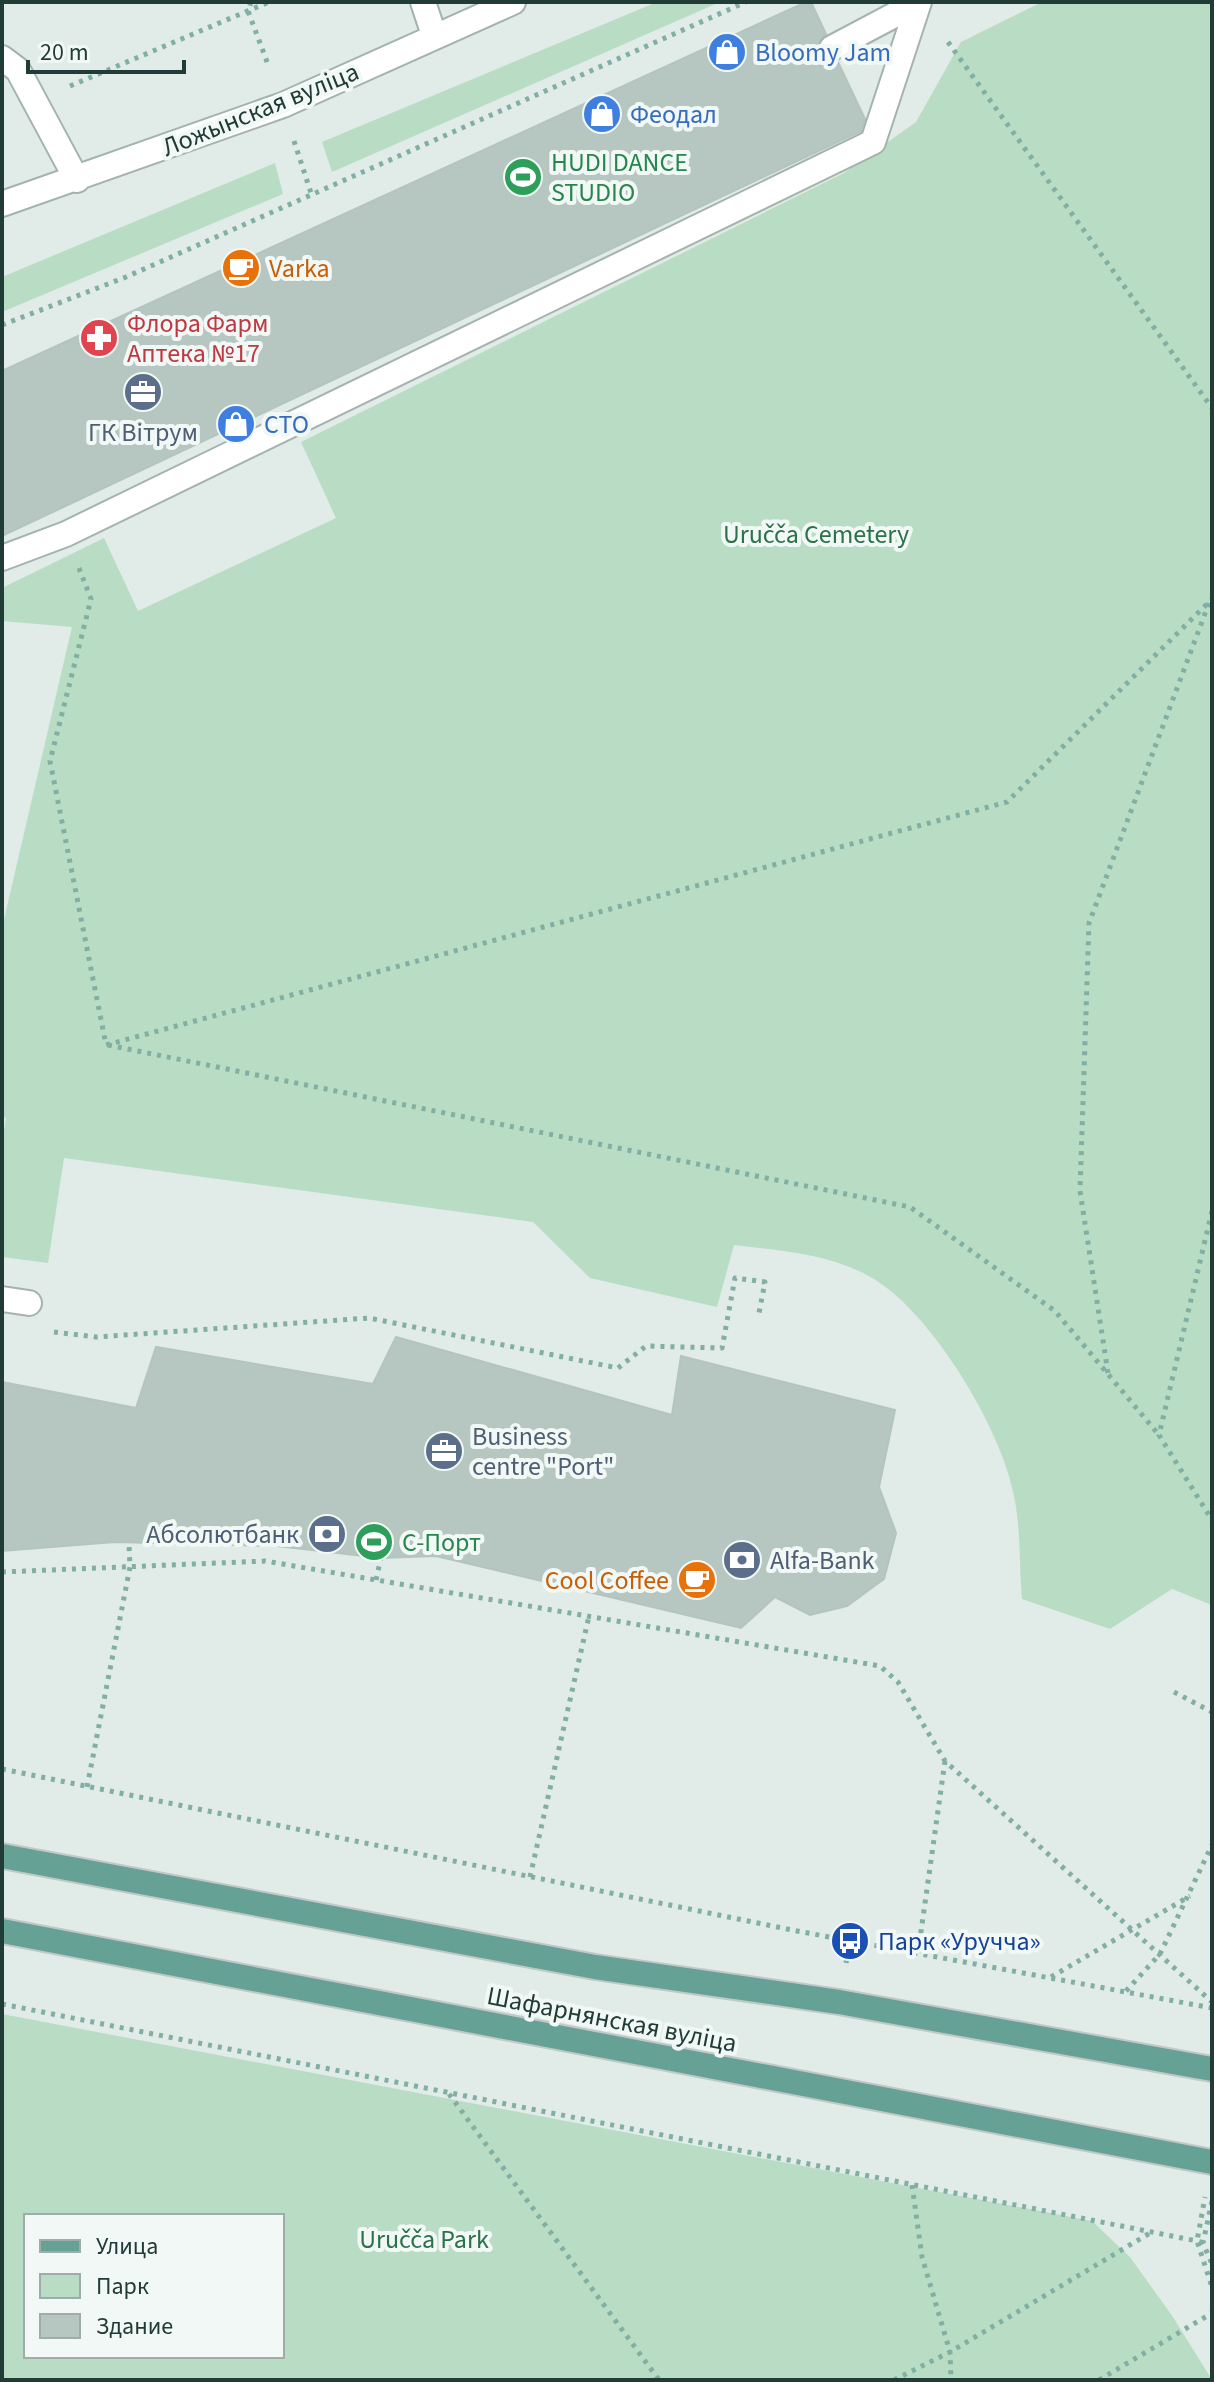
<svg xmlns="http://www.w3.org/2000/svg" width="1214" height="2382" viewBox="0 0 1214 2382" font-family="'Source Sans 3',sans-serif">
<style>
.green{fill:#b9ddc4;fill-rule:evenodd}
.building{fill:#b6c6c0;stroke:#b3c5be;stroke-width:2}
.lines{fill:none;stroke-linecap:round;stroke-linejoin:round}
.minor-casing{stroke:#a4b3ae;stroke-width:28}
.major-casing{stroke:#c1c8c7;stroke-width:28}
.path{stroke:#81afa3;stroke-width:5;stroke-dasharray:4 6;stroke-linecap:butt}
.minor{stroke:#fff;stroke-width:24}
.major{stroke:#65a194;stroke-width:24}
.labels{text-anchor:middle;stroke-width:8;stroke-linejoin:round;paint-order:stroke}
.shop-label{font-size:26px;fill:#366cbe;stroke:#f1f8f5;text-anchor:start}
.street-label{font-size:26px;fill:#213c36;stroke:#f1f8f5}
.leisure-label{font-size:26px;fill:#27864d;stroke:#f1f8f5;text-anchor:start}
.food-label{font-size:26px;fill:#c56008;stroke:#f1f8f5;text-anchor:start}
.health-label{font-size:26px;fill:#be3a42;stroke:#f1f8f5;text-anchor:start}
.service-label{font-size:26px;fill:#4e5e75;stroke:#f1f8f5;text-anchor:start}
.park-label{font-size:26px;fill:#2b724a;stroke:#f1f8f5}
.transit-label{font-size:26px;fill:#164399;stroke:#f1f8f5;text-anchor:start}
</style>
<rect width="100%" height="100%" fill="#e1ebe7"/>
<path class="green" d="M657 2H720L332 172 322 142Z
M1042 2H1212V1605L1172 1589 1110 1629 1022 1599C1019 1566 1021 1529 1014 1496 1002 1430 935 1320 880 1283 838 1254 782 1251 734 1245L717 1307 590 1278 533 1222 64 1158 48 1263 2 1257V1142L6 1118 2 1117V928L72 627 2 621V588L104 538 138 611 336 518 301 442 844 173 916 122 961 42Z
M275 163 283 194 2 312V277Z
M2 2014 1092 2221 1130 2257 1173 2317 1212 2380H2ZM26 2216H282V2356H26Z"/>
<path class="building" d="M806 2H811L826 34 819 41 818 54 825 61 838 62 865 119 861 131 2 536V371Z
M396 1337 672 1415 681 1356 895 1410 879 1487 896 1533 884 1579 847 1606 810 1615 775 1597 741 1628 436 1556 381 1558 277 1546 115 1542 2 1551V1382L136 1408 156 1347 373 1384Z"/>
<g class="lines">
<g class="minor-casing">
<path id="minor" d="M423 2 434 35
M832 48 919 2
M2 58 18 70 77 180
M2 204 283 105 513 2
M2 558 66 534 873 142 919 2
M2 1299 29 1303"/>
</g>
<g class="major-casing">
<path id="major" d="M2 1856 595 1967 839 2002 1212 2069
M2 1931 1212 2162"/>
</g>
<path class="path" d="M251 2 248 11 269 67
M948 42 1212 408
M70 86 269 2
M294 141 311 193
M2 325 126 277 746 2
M79 568 91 599 50 761 106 1045 1007 802 1212 599
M108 1045 910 1207 1055 1311 1159 1435
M1212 1211 1159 1435 1212 1520
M54 1332 96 1337 369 1318 618 1368 646 1346 722 1348 735 1278 765 1282 759 1313
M1108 1373 1080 1191 1089 923 1209 603
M2 1572 265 1561 880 1666 898 1682 945 1761 1212 2002
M376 1580 381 1558
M1174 1692 1212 1712
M2 1769 797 1931 1212 2008
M87 1787 130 1567 129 1545
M530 1877 589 1616
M918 1953 945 1761
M846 1963 850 1941
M1051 1977 1190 1896
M1126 1991 1160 1954 1212 1845
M2 2004 1197 2241 1212 2287
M449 2094 659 2380
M912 2185 922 2257 950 2352 951 2380
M1212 2201 1203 2243 1212 2264
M1203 2243 1197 2241 1205 2197
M894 2380 950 2352 1150 2233
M1099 2380 1212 2313"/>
<use href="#minor" class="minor"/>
<use href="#major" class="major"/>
</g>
<defs>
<g id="shop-disc" transform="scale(2)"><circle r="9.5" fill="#3f7fe0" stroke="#f1f8f5"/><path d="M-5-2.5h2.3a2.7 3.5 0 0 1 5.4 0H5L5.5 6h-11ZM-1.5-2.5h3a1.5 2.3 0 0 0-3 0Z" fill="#fff"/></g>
<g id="stadium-disc" transform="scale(2)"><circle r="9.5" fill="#2e9e5b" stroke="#f1f8f5"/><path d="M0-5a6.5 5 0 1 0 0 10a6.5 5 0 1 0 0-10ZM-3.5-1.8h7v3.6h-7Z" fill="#fff"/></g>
<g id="cafe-disc" transform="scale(2)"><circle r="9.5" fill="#e8710a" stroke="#f1f8f5"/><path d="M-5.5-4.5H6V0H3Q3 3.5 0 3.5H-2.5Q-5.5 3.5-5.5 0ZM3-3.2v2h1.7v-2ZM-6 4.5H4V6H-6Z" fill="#fff"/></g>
<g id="pharmacy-disc" transform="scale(2)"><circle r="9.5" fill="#e0444e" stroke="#f1f8f5"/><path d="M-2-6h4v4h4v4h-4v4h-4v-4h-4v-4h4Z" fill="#fff"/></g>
<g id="office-disc" transform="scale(2)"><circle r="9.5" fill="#5c6f8a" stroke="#f1f8f5"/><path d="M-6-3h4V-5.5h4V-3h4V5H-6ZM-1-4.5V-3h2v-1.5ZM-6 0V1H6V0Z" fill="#fff"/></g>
<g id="bank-disc" transform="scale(2)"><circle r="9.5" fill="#5c6f8a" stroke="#f1f8f5"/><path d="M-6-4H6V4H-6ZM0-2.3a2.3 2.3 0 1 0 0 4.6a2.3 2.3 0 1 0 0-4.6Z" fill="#fff"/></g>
<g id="bus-disc" transform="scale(2)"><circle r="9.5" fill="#1a4fb4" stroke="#f1f8f5"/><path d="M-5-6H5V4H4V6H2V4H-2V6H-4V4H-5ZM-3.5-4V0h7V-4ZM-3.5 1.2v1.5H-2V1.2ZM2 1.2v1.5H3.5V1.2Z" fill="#fff"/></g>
</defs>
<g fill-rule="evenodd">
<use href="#shop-disc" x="727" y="52"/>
<use href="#shop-disc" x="602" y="114"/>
<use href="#stadium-disc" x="523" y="177"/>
<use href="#cafe-disc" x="241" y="268"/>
<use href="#pharmacy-disc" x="99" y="338"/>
<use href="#office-disc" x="143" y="392"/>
<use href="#shop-disc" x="236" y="424"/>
<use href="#office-disc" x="444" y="1451"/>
<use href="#bank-disc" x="327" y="1534"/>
<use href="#stadium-disc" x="374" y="1542"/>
<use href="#bank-disc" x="742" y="1560"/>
<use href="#cafe-disc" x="697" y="1580"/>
<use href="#bus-disc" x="850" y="1941"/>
</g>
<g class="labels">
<g class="shop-label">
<text x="755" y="61">Bloomy Jam</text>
<text x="630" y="123">Феодал</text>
<text x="264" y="433">СТО</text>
</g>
<g class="street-label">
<text transform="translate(260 109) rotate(-22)" y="9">Ложынская вуліца</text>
<text transform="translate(612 2019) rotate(11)" y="9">Шафарнянская вуліца</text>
</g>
<g class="leisure-label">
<text x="551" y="171">HUDI DANCE<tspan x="551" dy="30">STUDIO</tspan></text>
<text x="402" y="1551">С-Порт</text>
</g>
<g class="food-label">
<text x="269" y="277">Varka</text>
<text x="669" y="1589" text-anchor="end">Cool Coffee</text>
</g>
<g class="health-label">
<text x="127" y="332">Флора Фарм<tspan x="127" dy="30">Аптека №17</tspan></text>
</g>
<g class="service-label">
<text x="143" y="441" text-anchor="middle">ГК Вітрум</text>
<text x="472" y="1445">Business<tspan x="472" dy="30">centre "Port"</tspan></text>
<text x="299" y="1543" text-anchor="end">Абсолютбанк</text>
<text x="770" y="1569">Alfa-Bank</text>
</g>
<g class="park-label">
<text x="816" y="543">Uručča Cemetery</text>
<text x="424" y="2248">Uručča Park</text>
</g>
<g class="transit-label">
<text x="878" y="1950">Парк «Уручча»</text>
</g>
</g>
<rect width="1214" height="2382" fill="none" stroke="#213c36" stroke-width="8"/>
<rect x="24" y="2214" width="260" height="144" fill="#f1f8f5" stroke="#9eada9" stroke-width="2"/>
<rect x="40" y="2240" width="40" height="12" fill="#65a194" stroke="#9eada9" stroke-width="2"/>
<text x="96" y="2254" font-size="24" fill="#213c36">Улица</text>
<rect x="40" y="2274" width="40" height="24" fill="#b9ddc4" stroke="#9eada9" stroke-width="2"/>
<text x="96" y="2294" font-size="24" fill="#213c36">Парк</text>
<rect x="40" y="2314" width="40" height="24" fill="#b6c6c0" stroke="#9eada9" stroke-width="2"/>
<text x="96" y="2334" font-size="24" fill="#213c36">Здание</text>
<path d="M28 60v12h156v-12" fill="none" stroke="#213c36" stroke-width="4"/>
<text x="40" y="60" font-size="24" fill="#213c36" stroke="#f1f8f5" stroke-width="6" paint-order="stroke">20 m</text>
</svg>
